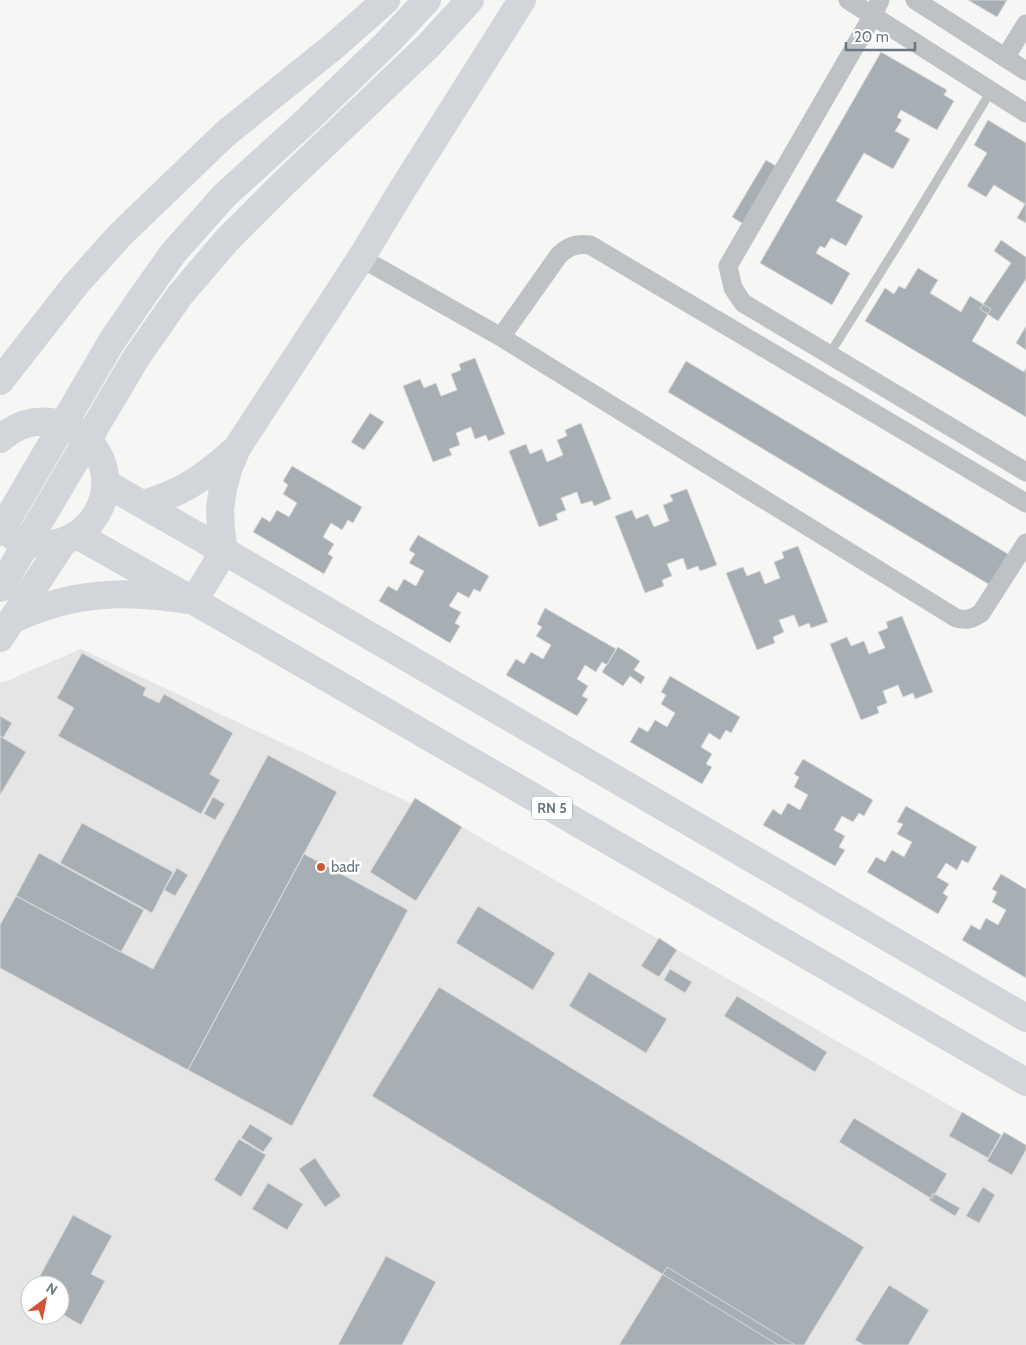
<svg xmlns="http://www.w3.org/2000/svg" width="1026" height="1345" viewBox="0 0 1026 1345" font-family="Cabin,sans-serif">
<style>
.built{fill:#e4e5e4;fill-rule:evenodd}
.building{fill:#a8afb4;stroke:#d8d8d6}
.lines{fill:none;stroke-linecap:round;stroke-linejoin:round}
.lane{stroke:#bec2c5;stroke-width:9}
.street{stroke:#bec2c5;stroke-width:19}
.highway{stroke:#d2d6da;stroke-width:28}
.poi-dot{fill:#d35537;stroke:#fff;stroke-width:2}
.labels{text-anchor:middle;stroke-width:5;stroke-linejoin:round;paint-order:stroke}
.shield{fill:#fff;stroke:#95a0a8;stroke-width:1}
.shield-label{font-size:14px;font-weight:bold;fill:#687782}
.poi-label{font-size:15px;fill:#687782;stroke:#fff;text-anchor:start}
</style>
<rect width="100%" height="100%" fill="#f6f6f4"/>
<path class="built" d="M81 649 462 827 1026 1149V1345H0V682L2 683ZM30 1285H60V1315H30Z"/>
<path class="building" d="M968 0H1007L997 17Z
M881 52 947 90 944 95 954 101 937 130 901 110 897 117 902 120 895 131 910 139 893 169 864 153 836 201 863 216 846 246 831 238 825 248 820 246 816 253 850 273 832 305 760 263Z
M988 120 1026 143V223L1017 218 1025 204 994 185 986 197 967 186 987 153 974 145Z
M766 160 779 168 745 225 732 217Z
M1001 240 1026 257V279L998 321 980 309 1011 263 994 251Z
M918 268 938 280 930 293 961 312 970 296 991 309 972 341 1024 372 1026 368V417L865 321 885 288 894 294 899 286 905 289Z
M1026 326V350L1016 343Z
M475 358 505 434 488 441 486 435 475 439 471 427 456 433 460 445 449 449 452 455 433 462 403 386 420 379 424 388 436 383 441 396 457 390 451 374 461 370 459 364Z
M686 361 1008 554 990 585 668 392Z
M370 413 384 422 364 450 351 442Z
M581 423 611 499 594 506 592 501 581 504 577 492 561 498 566 510 556 514 558 520 539 527 509 451 526 444 530 454 542 449 547 462 563 455 557 440 567 436 565 430Z
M292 466 362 507 353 523 348 520 342 530 331 523 323 537 334 544 328 554 333 557 324 574 253 532 262 517 270 522 277 510 289 517 297 503 283 494 288 485 283 481Z
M687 489 717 565 700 571 698 566 687 570 683 558 667 564 672 576 662 580 664 586 645 593 615 516 632 510 636 519 648 514 654 527 669 521 663 505 673 501 670 495Z
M418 535 489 576 480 592 474 589 469 598 458 592 449 606 461 612 455 623 460 626 450 643 379 601 388 586 397 591 404 579 416 586 424 571 409 563 415 554 409 550Z
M798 546 828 622 811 628 809 623 799 627 794 615 779 620 784 632 773 637 775 643 757 650 726 573 743 567 747 576 760 571 765 584 780 578 774 562 784 558 782 552Z
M545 608 616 649 607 665 602 662 596 672 585 665 577 679 588 686 582 696 588 699 577 716 506 675 516 659 524 664 531 652 543 659 551 645 536 636 542 627 537 624Z
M902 616 933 692 915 699 913 693 903 697 898 685 883 691 887 703 877 707 879 713 861 720 830 644 847 637 851 646 864 641 869 654 885 648 878 632 888 628 886 622Z
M618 647 640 661 634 670 645 677 641 684 630 676 623 686 602 672Z
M82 653 146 688 143 695 159 703 164 694 233 733 210 774 220 780 201 814 58 736 74 708 57 698Z
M670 676 740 717 731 733 726 730 720 740 709 733 701 747 712 754 706 764 712 767 702 784 630 742 639 727 648 732 655 720 667 727 675 713 661 704 666 695 661 692Z
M0 716 12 723 3 738 0 736Z
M0 736 26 752 0 795Z
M268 755 337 792 188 1070 0 968V925L16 896 153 969Z
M803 759 873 800 864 816 859 813 853 822 842 816 834 830 845 836 839 847 845 850 835 866 763 825 773 809 781 815 788 803 800 810 808 795 794 787 799 777 794 774Z
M213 797 225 804 215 820 204 814Z
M415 798 462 827 416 901 370 872Z
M906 806 977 847 968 863 962 860 957 870 946 863 937 877 949 884 943 893 948 897 938 914 867 872 876 857 885 862 892 850 904 857 912 842 897 834 903 824 897 822Z
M82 823 173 872 152 913 60 863Z
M39 853 144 910 121 952 16 896Z
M304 854 408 910 292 1126 188 1070Z
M177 868 188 875 175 896 164 890Z
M1001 874 1026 889V978L962 940 971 925 980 930 986 918 998 925 1006 910 992 902 997 892 992 889Z
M478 906 555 953 533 990 456 943Z
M659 938 677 950 659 977 641 966Z
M670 969 692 982 685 993 664 980Z
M589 972 667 1019 646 1053 569 1006Z
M439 987 864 1247 804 1345H778L372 1096Z
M737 996 827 1052 815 1072 724 1016Z
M962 1112 1001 1135 988 1158 949 1136Z
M854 1118 947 1174 932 1199 839 1142Z
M250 1124 273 1138 263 1152 241 1138Z
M1004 1132 1026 1145V1150L1012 1175 987 1161Z
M239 1139 266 1155 241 1197 214 1180Z
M315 1158 341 1196 325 1207 299 1169Z
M268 1183 303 1204 287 1230 252 1209Z
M983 1187 995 1195 979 1223 966 1216Z
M933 1193 960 1208 955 1216 929 1200Z
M73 1215 112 1236 91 1274 105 1281 81 1325 60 1313V1285H35Z
M386 1256 436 1282 402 1345H338Z
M667 1267 795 1345H619Z
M889 1285 929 1310 908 1345H864L855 1340Z"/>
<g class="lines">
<path class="lane" d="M829 355 907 230 991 91"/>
<path class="street" d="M848 0 1026 113
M880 0 872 17 728 266 733 288 743 303 1026 472
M915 0 1026 71
M1005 58 1026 24
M361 258 501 337 956 618C966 621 972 619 981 613L1026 543
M501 337 559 255C569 246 577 243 590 245L1026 503"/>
<path class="highway" d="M0 381 76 284 120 235 225 134 334 46 386 0
M0 439C53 391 131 451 97 513 90 525 81 533 69 539 52 547 30 546 14 537
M105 483 224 551 1026 1018
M144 504C184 492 205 477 236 449
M0 532 112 341 142 297 174 252 225 195 303 124 388 42 427 0
M77 535 194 601 1026 1082
M0 588 136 358 180 295 227 240 285 182 428 46 470 0
M12 620C21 616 31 611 41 608 93 590 141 592 194 601L224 551 221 530 220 509 223 488 229 467 237 448 361 258 402 190 522 0
M0 638 64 541"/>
</g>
<circle class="poi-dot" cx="321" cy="867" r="5"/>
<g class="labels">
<rect class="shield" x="532" y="796.5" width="40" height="23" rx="4"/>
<g class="shield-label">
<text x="552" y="813">RN 5</text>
</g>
<g class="poi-label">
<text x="331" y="872">badr</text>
</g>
</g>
<g transform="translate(45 1300) rotate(32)"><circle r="24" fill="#ffffff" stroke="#c3c9cd"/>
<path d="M0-4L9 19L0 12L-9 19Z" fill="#d35537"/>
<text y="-8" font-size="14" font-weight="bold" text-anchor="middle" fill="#687782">N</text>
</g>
<path d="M846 42v8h69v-8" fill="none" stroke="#687782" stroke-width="2.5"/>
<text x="854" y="42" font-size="15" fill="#687782" stroke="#ffffff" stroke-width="4" paint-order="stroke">20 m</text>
</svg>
